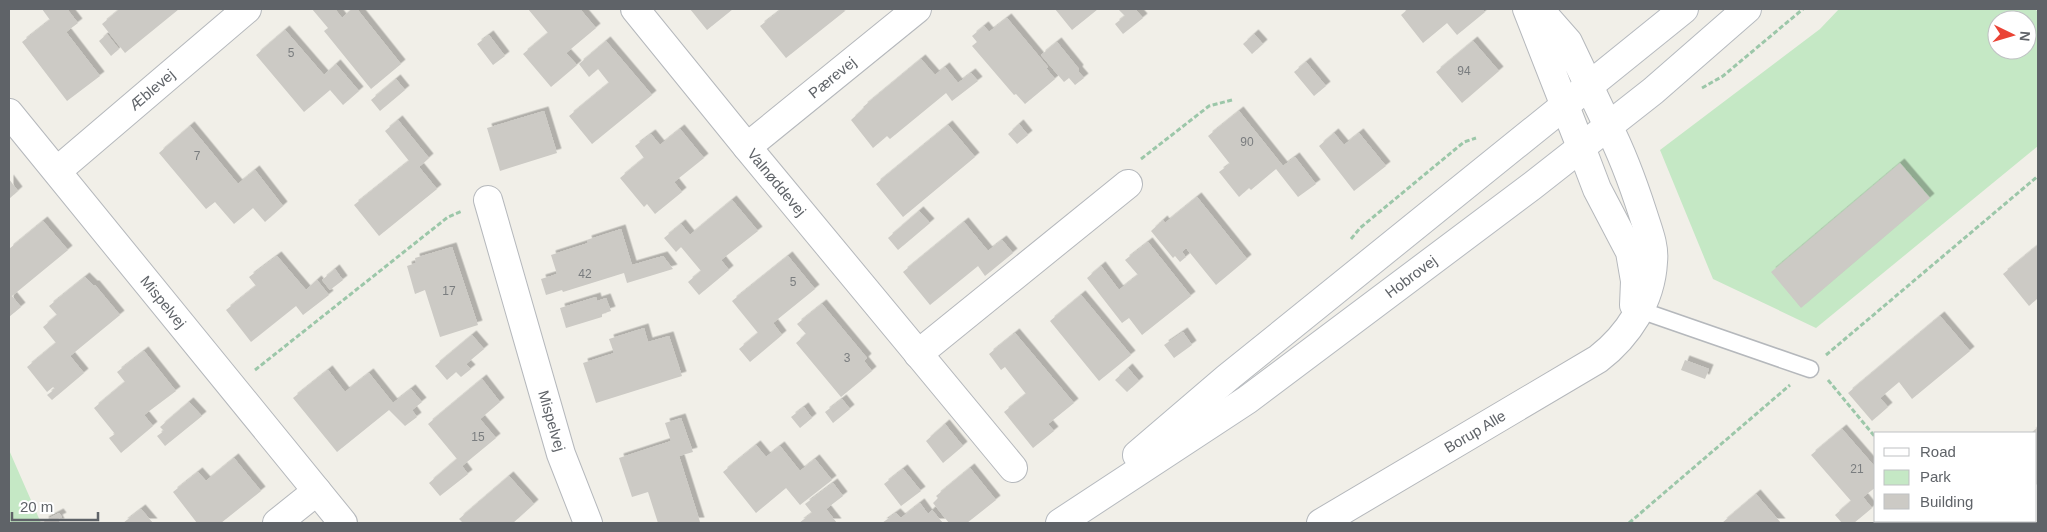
<svg xmlns="http://www.w3.org/2000/svg" width="2047" height="532" viewBox="0 0 2047 532" font-family="Helvetica,sans-serif">
<style>
.green{fill:#c5e8c5;fill-rule:evenodd}
.building{fill:#cccac5;filter:url(#shadow)}
.lines{fill:none;stroke-linecap:round;stroke-linejoin:round}
.service-casing{stroke:#b5b8bc;stroke-width:19}
.minor-casing{stroke:#b5b8bc;stroke-width:30}
.tertiary-casing{stroke:#b5b8bc;stroke-width:30}
.secondary-casing{stroke:#b6babf;stroke-width:30}
.path{stroke:#9cc7a9;stroke-width:3;stroke-dasharray:5 2.5;stroke-linecap:butt}
.service{stroke:#fff;stroke-width:16}
.minor{stroke:#fff;stroke-width:28}
.tertiary{stroke:#fff;stroke-width:28}
.secondary{stroke:#fff;stroke-width:28}
.labels{text-anchor:middle;stroke-width:4;stroke-linejoin:round;paint-order:stroke}
.number-label{font-size:12px;fill:#7a7d7f}
.street-label{font-size:15px;fill:#5f6368;stroke:#fff}
</style>
<defs>
<filter id="shadow"><feDropShadow dx="4.5" dy="-4.5" stdDeviation="0" flood-color="#0004"/></filter>
</defs>
<rect width="100%" height="100%" fill="#f1efe8"/>
<path class="green" d="M1839 9H2035L2038 12V146L1816 328 1713 279 1660 150 1820 29ZM1997 20H2027V50H1997Z
M9 450 41 523H9Z"/>
<path class="building" d="M42 9H67L78 23 66 32 100 76 67 101 22 42 50 20Z
M120 9H179L125 53 102 24Z
M312 9H335L342 18 352 9H357L401 64 371 89 324 31 328 28Z
M528 9H580L596 28 566 53 577 65 551 87 523 54 548 33Z
M690 9H733L707 30Z
M782 9H843L845 11 786 58 760 26Z
M1055 9H1098L1072 30Z
M1118 9H1135L1143 18 1123 34 1115 24 1125 16Z
M1408 9H1482L1485 12 1457 35 1447 23 1423 43 1401 15Z
M1007 18 1048 67 1046 68 1055 79 1025 104 1016 94 1014 95 972 46 977 42 972 36 984 26 989 32Z
M285 30 324 75 336 64 359 91 343 105 330 90 304 112 256 55Z
M107 34 119 49 111 56 99 41Z
M1254 34 1263 44 1252 54 1243 44Z
M489 35 505 56 493 65 477 44Z
M606 41 652 95 592 144 569 116 609 83 598 69 589 77 579 64Z
M1473 41 1499 71 1462 103 1436 72Z
M1057 42 1079 69 1078 71 1084 78 1075 85 1069 78 1064 82 1041 55Z
M921 59 935 75 945 67 958 83 971 73 978 81 952 101 946 93 890 139 887 136 873 148 851 120 864 108 863 107Z
M1306 62 1326 86 1314 96 1294 72Z
M396 79 405 90 380 111 371 100Z
M544 111 557 153 500 171 487 128Z
M1239 111 1283 166 1295 157 1316 184 1298 197 1276 169 1251 190 1249 188 1239 197 1219 172 1230 164 1208 136Z
M398 120 429 158 419 167 437 189 379 236 354 205 409 161 385 131Z
M1019 124 1028 135 1017 144 1008 134Z
M948 125 975 157 903 217 876 184Z
M190 126 238 184 255 170 283 206 265 222 253 208 234 224 215 202 206 209 159 153Z
M680 129 704 158 674 182 682 192 655 214 647 204 644 207 620 178 644 158 635 146 651 134 660 145Z
M1334 133 1344 145 1359 133 1386 166 1354 191 1319 146Z
M1900 163 1930 198 1801 308 1771 272Z
M9 179 18 191 9 199Z
M1197 197 1247 259 1216 285 1186 248 1182 252 1186 257 1180 262 1175 256 1173 258 1151 231 1163 220 1165 223Z
M732 200 758 231 721 260 729 270 699 295 688 282 701 271 681 247 676 252 664 238 681 224 690 235Z
M919 211 930 223 898 250 888 238Z
M43 221 68 250 12 296 21 307 9 317V249Z
M964 222 988 251 1002 240 1013 253 985 276 978 266 930 305 903 272Z
M621 229 632 265 663 256 673 269 627 283 624 273 563 292 562 290 546 295 541 279 557 274 551 255 588 243 587 240Z
M1148 242 1191 296 1142 335 1129 318 1122 323 1087 278 1101 266 1119 290 1138 275 1125 260Z
M2038 245V298L2029 306 2003 274Z
M452 247 478 325 440 337 425 290 415 294 407 266 416 263 415 258Z
M277 256 306 290 317 280 329 295 303 315 296 306 251 342 226 310 256 286 249 277Z
M788 256 815 289 773 323 782 335 750 362 739 349 758 333 732 301Z
M335 269 343 280 330 290 322 280Z
M85 277 93 285H95L120 315 70 356 84 373 52 400 47 395 55 389 53 387 47 392 27 367 56 343 43 327 57 315 49 306Z
M1081 295 1131 355 1099 381 1050 321Z
M596 297 597 301 606 298 611 311 602 314V317L566 328 560 308Z
M822 304 867 358 864 361 872 371 841 397 796 343 806 334 797 324Z
M1940 316 1970 351 1912 399 1899 382 1880 398 1888 407 1872 421 1848 393Z
M644 328 648 342 669 336 682 376 596 403 583 363 614 353 609 339Z
M1183 332 1192 345 1174 358 1164 345Z
M1015 333 1074 403 1048 424 1054 431 1033 448 1004 412 1026 394 1005 367 1001 370 989 354Z
M472 335 484 349 466 364 471 369 461 377 456 372 447 380 435 366Z
M144 351 176 391 144 415 153 426 121 453 109 438 115 434 94 408 125 382 117 372Z
M1685 360 1709 369 1705 379 1681 370Z
M1128 368 1139 381 1127 392 1115 380Z
M328 370 345 392 369 373 393 403 411 389 422 402 412 410 417 417 405 426 389 410 337 452 293 398Z
M482 379 500 402 480 419 496 438 462 466 468 474 440 496 429 483 457 459 428 424Z
M842 399 850 409 833 423 825 412Z
M189 402 202 416 165 446 157 436 164 431 160 427Z
M804 407 812 418 800 428 791 417Z
M681 418 693 452 679 456 700 522 658 523 648 492 632 497 619 458 671 441 665 423Z
M945 424 963 446 943 463 926 441Z
M2038 427V483L2036 485V433H2031Z
M1842 429 1876 468V487L1863 497 1872 508 1854 523H1842L1835 515 1851 501 1811 455Z
M756 445 766 457 780 446 800 471 815 459 832 480 800 505 786 488 756 513 723 472Z
M234 458 261 491 221 523H197L173 492 198 472 206 481Z
M970 468 996 500 967 523H949L933 503 938 498 936 496Z
M903 469 921 491 901 506 884 484Z
M509 476 534 504 513 523H463L459 519Z
M833 483 843 496 826 509 837 523H799L812 513 805 504Z
M1756 494 1781 523H1722Z
M920 503 928 514 932 510 943 523H882L896 513 901 518Z
M141 509 153 523H123Z
M59 513 62 517 58 519 60 523H45L44 521Z"/>
<g class="lines">
<g class="service-casing">
<path id="service" d="M1634 308 1810 369"/>
</g>
<g class="minor-casing">
<g id="minor">
<path id="s1" d="M635 9 747 147 1013 468"/>
<path id="s2" d="M9 113 343 523"/>
<path id="s3" d="M747 147 917 9"/>
<path d="M1581 147 1597 189 1630 252 1635 281 1634 305"/>
<path id="s4" d="M57 171 247 9"/>
<path id="s5" d="M488 200 561 454 588 523"/>
<path d="M918 354 1128 184"/>
<path d="M1998 521 2000 523"/>
<path d="M277 523 317 491"/>
<path id="s6" d="M1321 523 1598 359C1628 336 1651 301 1653 262 1655 246 1648 230 1643 214 1633 183 1623 155 1608 126"/>
</g>
</g>
<g class="tertiary-casing">
<path id="tertiary" d="M1527 9 1581 147
M1539 9 1568 42 1608 126"/>
</g>
<g class="secondary-casing">
<g id="secondary">
<path d="M1137 455 1227 378 1684 9"/>
<path id="s7" d="M1060 523 1247 400 1532 186 1653 91 1747 9"/>
</g>
</g>
<path class="path" d="M1702 88 1723 76 1803 9
M1141 159 1209 106 1232 100
M1351 239 1360 228 1464 142 1476 138
M1826 355 2038 176
M255 370 448 217 462 211
M1828 380 1876 438
M1629 523 1790 385"/>
<use href="#service" class="service"/>
<use href="#minor" class="minor"/>
<use href="#tertiary" class="tertiary"/>
<use href="#secondary" class="secondary"/>
</g>
<g class="labels">
<g class="number-label">
<text x="291" y="57">5</text>
<text x="1464" y="75">94</text>
<text x="1247" y="146">90</text>
<text x="197" y="160">7</text>
<text x="585" y="278">42</text>
<text x="793" y="286">5</text>
<text x="449" y="295">17</text>
<text x="847" y="362">3</text>
<text x="478" y="441">15</text>
<text x="1857" y="473">21</text>
</g>
<g class="street-label">
<text dy="5" stroke="none"><textPath href="#s3" startOffset="110">Pærevej</textPath></text>
<text dy="5" stroke="none"><textPath href="#s4" startOffset="125">Æblevej</textPath></text>
<text dy="5" stroke="none"><textPath href="#s1" startOffset="224">Valnøddevej</textPath></text>
<text dy="5" stroke="none"><textPath href="#s7" startOffset="429">Hobrovej</textPath></text>
<text dy="5" stroke="none"><textPath href="#s2" startOffset="244">Mispelvej</textPath></text>
<text dy="5" stroke="none"><textPath href="#s5" startOffset="230">Mispelvej</textPath></text>
<text dy="5" stroke="none"><textPath href="#s6" startOffset="179">Borup Alle</textPath></text>
</g>
</g>
<rect width="2047" height="532" fill="none" stroke="#5f6368" stroke-width="20"/>
<rect x="1874" y="432" width="162" height="90" fill="#ffffff" stroke="#bfc1c3"/>
<rect x="1884" y="448" width="25" height="8" fill="#ffffff" stroke="#bfc1c3"/>
<text x="1920" y="457" font-size="15" fill="#5f6368">Road</text>
<rect x="1884" y="470" width="25" height="15" fill="#c5e8c5" stroke="#bfc1c3"/>
<text x="1920" y="482" font-size="15" fill="#5f6368">Park</text>
<rect x="1884" y="494" width="25" height="15" fill="#cccac5" stroke="#bfc1c3"/>
<text x="1920" y="507" font-size="15" fill="#5f6368">Building</text>
<g transform="translate(2012 35) rotate(95)"><circle r="24" fill="#ffffff" stroke="#bfc1c3"/>
<path d="M0-4L9 19L0 12L-9 19Z" fill="#ea4335"/>
<text y="-8" font-size="14" font-weight="bold" text-anchor="middle" fill="#5f6368">N</text>
</g>
<path d="M12 512v8h86v-8" fill="none" stroke="#5f6368" stroke-width="2.5"/>
<text x="20" y="512" font-size="15" fill="#5f6368" stroke="#ffffff" stroke-width="4" paint-order="stroke">20 m</text>
</svg>
